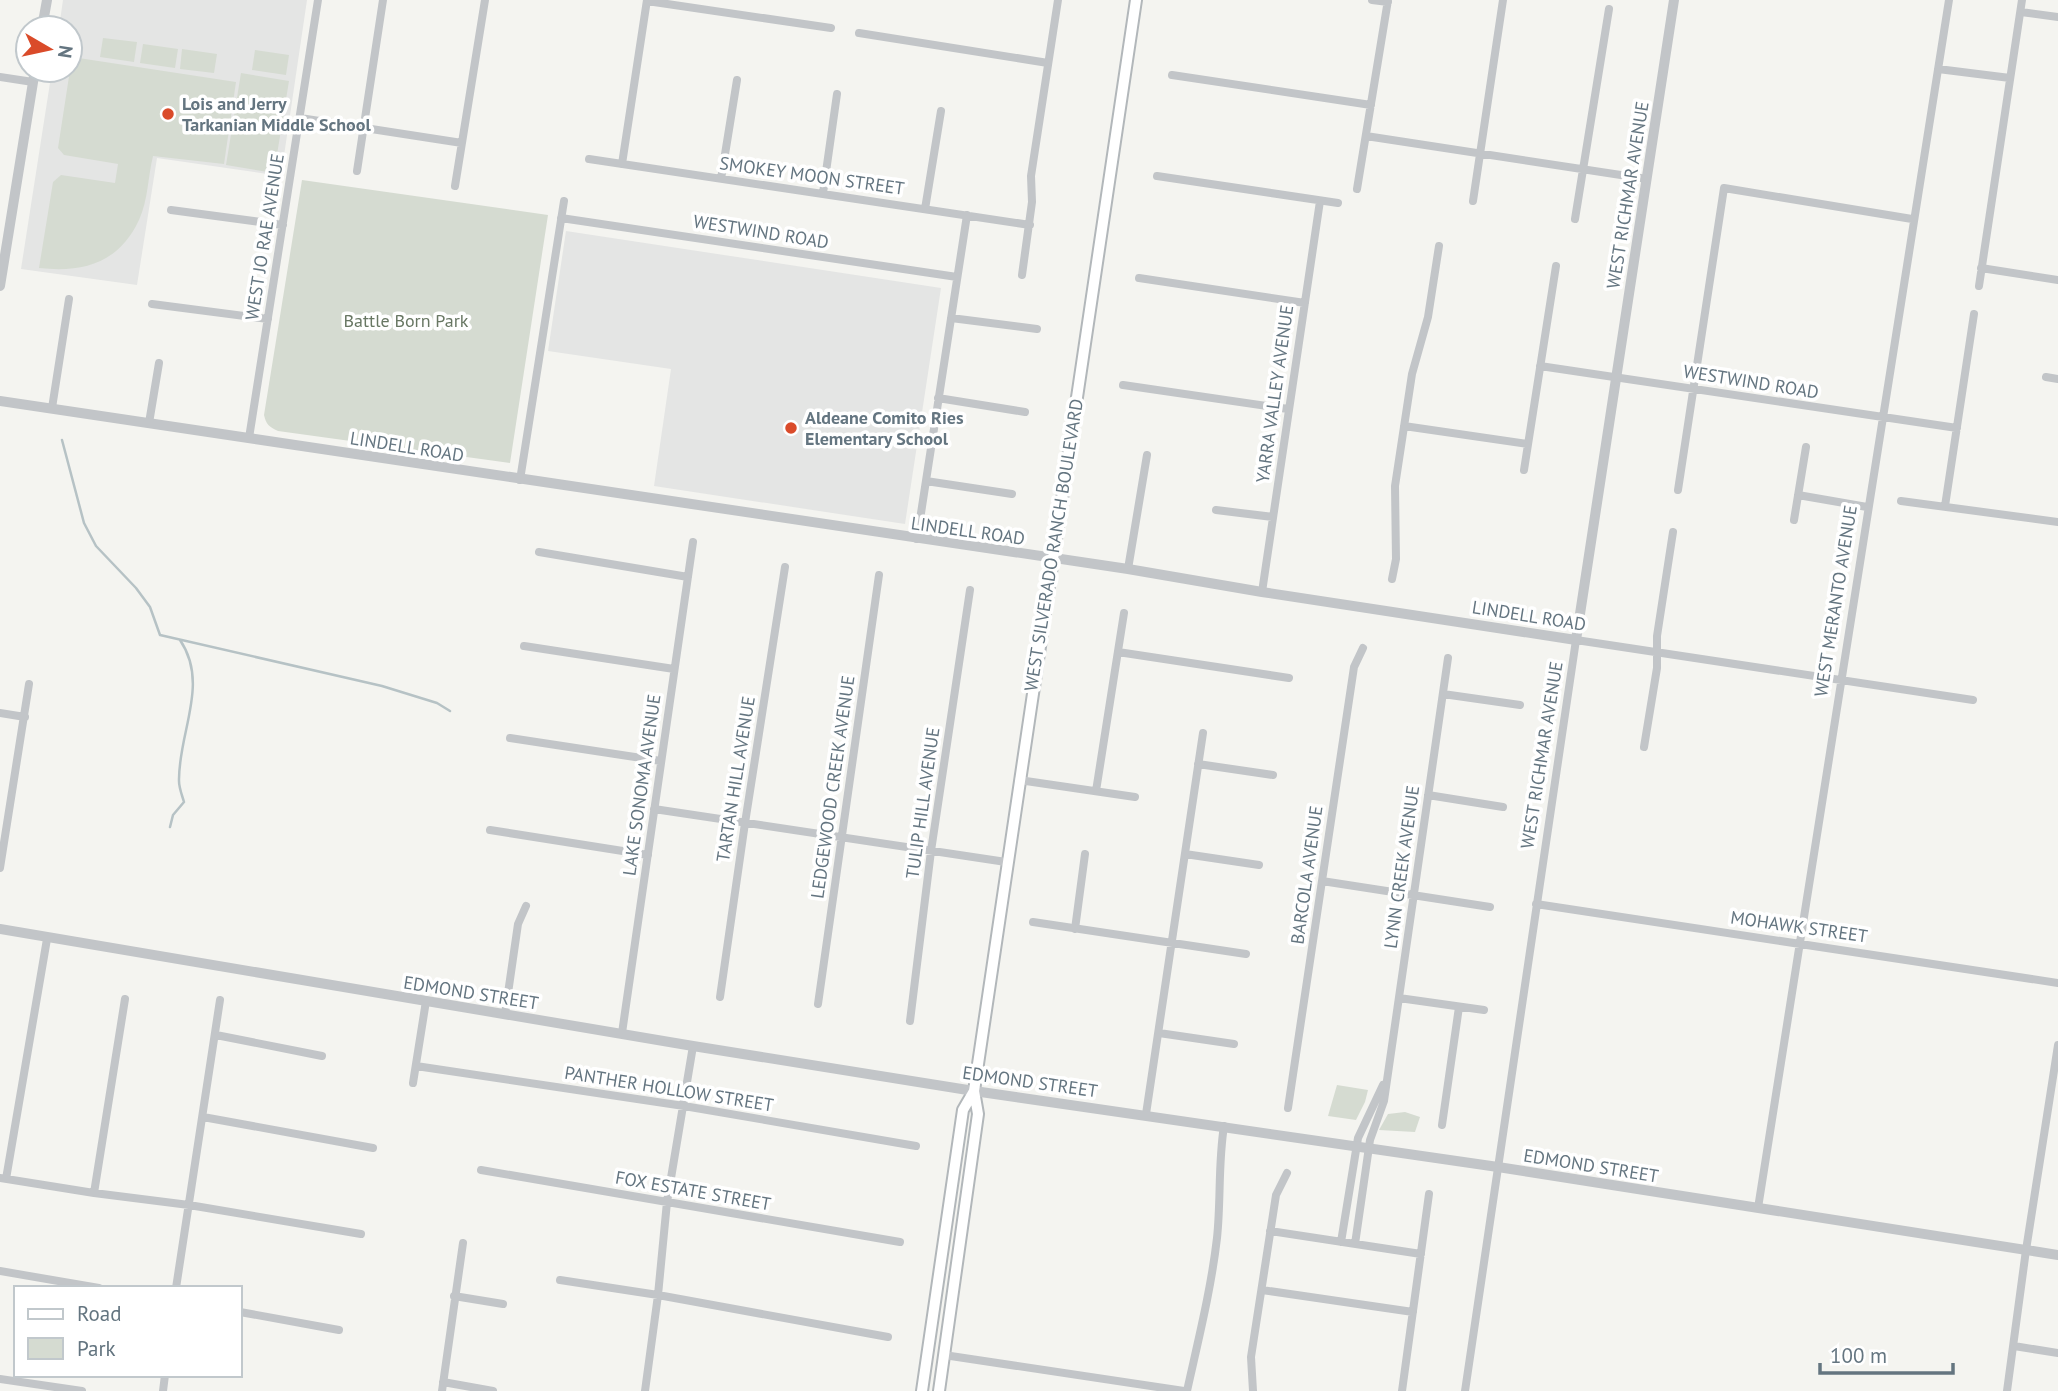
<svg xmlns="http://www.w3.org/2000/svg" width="2058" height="1391" viewBox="0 0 2058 1391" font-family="'PT Sans',sans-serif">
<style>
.built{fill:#e4e5e4}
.green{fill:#d5dbd1}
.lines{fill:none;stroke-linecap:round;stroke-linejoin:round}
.stream{stroke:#b6c2c5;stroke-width:2.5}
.secondary-casing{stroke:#b2b7ba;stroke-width:14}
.minor{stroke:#c2c5c8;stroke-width:8}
.tertiary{stroke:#c2c5c8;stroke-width:10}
.secondary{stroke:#fff;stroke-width:10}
.poi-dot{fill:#da4b2a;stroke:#fff;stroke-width:2.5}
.labels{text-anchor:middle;stroke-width:7;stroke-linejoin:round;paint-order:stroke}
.poi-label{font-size:18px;font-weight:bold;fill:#647580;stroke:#fff;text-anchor:start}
.street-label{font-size:18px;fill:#647580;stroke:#fff}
.park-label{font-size:18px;fill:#687763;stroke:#fff}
</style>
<rect width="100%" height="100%" fill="#f4f4f0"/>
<path class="built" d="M63 0H307L281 176 157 158 137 285 21 269 52 70H70V28H59Z
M566 231 941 288 905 524 654 486 671 369 548 351Z"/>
<path class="green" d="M103 38 137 42 134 62 100 57Z
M143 44 178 49 175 68 140 63Z
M182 49 217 54 214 73 180 69Z
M255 50 289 55 286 75 252 70Z
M72 57 236 82 224 164 153 156C148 176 148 201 139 220 119 263 83 273 39 268L53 182 61 175 115 183 118 164 64 155 58 148Z
M241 73 289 81 274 173 226 165Z
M302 180 548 215 510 463 278 431C269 427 266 424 264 415Z
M1337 1085 1368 1090 1365 1102 1356 1120 1328 1116Z
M1405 1112 1420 1117 1415 1132 1379 1130 1388 1114Z"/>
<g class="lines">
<path class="stream" d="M62 440 84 523 96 546 136 588 150 607 160 635 382 686 437 703 450 711
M170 827 173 815 184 802C182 795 179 788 179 781 178 733 210 684 180 640"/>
<g class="secondary-casing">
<path id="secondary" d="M922 1391 963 1110 974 1091
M939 1391 978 1114 974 1091 1136 0"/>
</g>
<path class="minor" d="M1372 0 1388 2
M647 1 831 28
M2021 12 2058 17
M859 33 1048 63
M1938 69 2010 78
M1172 75 1371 105
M0 77 33 82
M300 118 462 143
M1366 136 1647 179
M589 159 1030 225
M622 164 647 0
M357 171 383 0
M1157 176 1338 203
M721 179 737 80
M455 186 485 0
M1357 189 1388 0
M823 193 837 94
M1473 201 1503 0
M925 209 941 111
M171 210 283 225
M561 218 957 277
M1575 219 1609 9
M1981 268 2058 280
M1022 275 1032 202 1031 176 1058 0
M1139 278 1305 303
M1979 286 2022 0
M152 304 268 319
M951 318 1037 329
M1540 366 1957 428
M2046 377 2058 379
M1123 385 1288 409
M938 398 1025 412
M52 408 69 299
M149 423 159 363
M1404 426 1528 444
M249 438 318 0
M1524 470 1556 266
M520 480 564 201
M926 481 1012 494
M1678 490 1724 188 1912 219
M1798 495 1867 507
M1901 501 2058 522
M1945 506 1974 314
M1216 510 1273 517
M1794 520 1806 447
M917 539 967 215
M539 552 688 577
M1128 569 1147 455
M1392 579 1396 559 1395 486 1412 374 1428 317 1439 246
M1262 592 1320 201
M524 646 674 669
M1118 652 1289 678
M1443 694 1520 705
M0 713 25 717
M510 738 661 761
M1644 747 1657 668V636L1673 532
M1198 764 1273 775
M1019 780 1135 797
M1096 791 1124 613
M1428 795 1503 807
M654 809 1006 862
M490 830 648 855
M1185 854 1259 865
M0 868 29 684
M1322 881 1490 907
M1536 904 2058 983
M1033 922 1246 954
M1075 929 1085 854
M720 997 745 823 785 567
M1399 998 1484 1010
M818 1004 879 575
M505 1014 518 924 526 906
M910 1021 931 851 970 590
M622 1033 693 542
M1159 1033 1234 1044
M216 1035 322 1056
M416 1066 684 1106 916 1146
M413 1083 426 1001
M1288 1108 1354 667 1363 648
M1146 1114 1203 733
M203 1117 373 1148
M1442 1125 1459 1007
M481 1170 900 1242
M0 1178 94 1193 189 1205 361 1234
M6 1179 47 939
M94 1193 125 999
M1758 1208 1949 0
M1270 1231 1421 1254
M1341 1242 1358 1138 1383 1085
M1355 1244 1370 1140 1384 1101 1448 658
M0 1271 99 1288
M560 1280 658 1295 888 1337
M176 1288 220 1000
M1262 1290 1413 1312
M454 1296 503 1304
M240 1312 339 1330
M2014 1346 2058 1353
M944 1355 1184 1391
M0 1379 82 1391
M443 1382 493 1391
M163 1391 165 1375
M442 1391 463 1243
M645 1391 658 1295 667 1202 693 1046
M1187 1391C1198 1341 1211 1290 1217 1238 1221 1201 1218 1163 1224 1126
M1253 1391 1251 1357 1276 1195 1287 1173
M1402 1391 1429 1194
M1465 1391 1576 640 1973 700
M2007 1391 2026 1250 2058 1045"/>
<path class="tertiary" d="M42 28 47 0
M0 286 35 70
M0 401 1128 569 1262 592 1576 640 1674 0
M0 929 693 1046 974 1091 1498 1167 2058 1255"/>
<use href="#secondary" class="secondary"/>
</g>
<g class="poi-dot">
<circle cx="168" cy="114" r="7"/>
<circle cx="791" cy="428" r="7"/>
</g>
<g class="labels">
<g class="poi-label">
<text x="182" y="110">Lois and Jerry<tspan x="182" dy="21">Tarkanian Middle School</tspan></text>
<text x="805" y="424">Aldeane Comito Ries<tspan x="805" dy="21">Elementary School</tspan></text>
</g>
<g class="street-label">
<text transform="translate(812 176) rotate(8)" y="6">SMOKEY MOON STREET</text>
<text transform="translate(1628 195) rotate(-81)" y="6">WEST RICHMAR AVENUE</text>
<text transform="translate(761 232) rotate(9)" y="6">WESTWIND ROAD</text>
<text transform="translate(265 237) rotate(-81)" y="6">WEST JO RAE AVENUE</text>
<text transform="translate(1751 382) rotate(9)" y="6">WESTWIND ROAD</text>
<text transform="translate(1275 394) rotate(-82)" y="6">YARRA VALLEY AVENUE</text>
<text transform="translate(407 447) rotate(9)" y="6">LINDELL ROAD</text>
<text transform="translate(968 531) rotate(8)" y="6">LINDELL ROAD</text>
<text transform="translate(1054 545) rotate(-81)" y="6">WEST SILVERADO RANCH BOULEVARD</text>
<text transform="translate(1836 601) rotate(-81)" y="6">WEST MERANTO AVENUE</text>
<text transform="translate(1529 616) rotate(9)" y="6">LINDELL ROAD</text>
<text transform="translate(1542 755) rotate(-81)" y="6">WEST RICHMAR AVENUE</text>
<text transform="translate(736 779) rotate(-81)" y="6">TARTAN HILL AVENUE</text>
<text transform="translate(642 785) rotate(-82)" y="6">LAKE SONOMA AVENUE</text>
<text transform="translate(833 787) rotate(-82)" y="6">LEDGEWOOD CREEK AVENUE</text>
<text transform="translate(923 803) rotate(-82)" y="6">TULIP HILL AVENUE</text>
<text transform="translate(1402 867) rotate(-82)" y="6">LYNN CREEK AVENUE</text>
<text transform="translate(1307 875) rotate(-82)" y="6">BARCOLA AVENUE</text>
<text transform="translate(1799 927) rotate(8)" y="6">MOHAWK STREET</text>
<text transform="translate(471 993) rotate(9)" y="6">EDMOND STREET</text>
<text transform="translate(1030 1082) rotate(8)" y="6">EDMOND STREET</text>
<text transform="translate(669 1089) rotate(9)" y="6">PANTHER HOLLOW STREET</text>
<text transform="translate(1591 1166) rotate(9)" y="6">EDMOND STREET</text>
<text transform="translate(693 1191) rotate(10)" y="6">FOX ESTATE STREET</text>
</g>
<g class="park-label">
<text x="406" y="327">Battle Born Park</text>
</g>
</g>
<rect x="14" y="1286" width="228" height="91" fill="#ffffff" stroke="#c1c8cc" stroke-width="2"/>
<rect x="28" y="1309" width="35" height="10" fill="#ffffff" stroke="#c1c8cc" stroke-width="2"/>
<text x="77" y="1321" font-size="21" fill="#647580">Road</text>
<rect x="28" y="1338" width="35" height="21" fill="#d5dbd1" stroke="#c1c8cc" stroke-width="2"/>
<text x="77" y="1356" font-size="21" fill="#647580">Park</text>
<g transform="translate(49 49) rotate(99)"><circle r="33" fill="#ffffff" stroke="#c1c8cc" stroke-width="2"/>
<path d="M0-5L12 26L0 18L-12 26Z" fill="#da4b2a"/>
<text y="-10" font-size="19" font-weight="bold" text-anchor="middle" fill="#647580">N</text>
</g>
<path d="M1820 1363v10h133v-10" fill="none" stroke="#647580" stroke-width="3.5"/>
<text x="1830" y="1363" font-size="21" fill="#647580" stroke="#ffffff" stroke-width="5" paint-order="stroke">100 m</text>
</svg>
